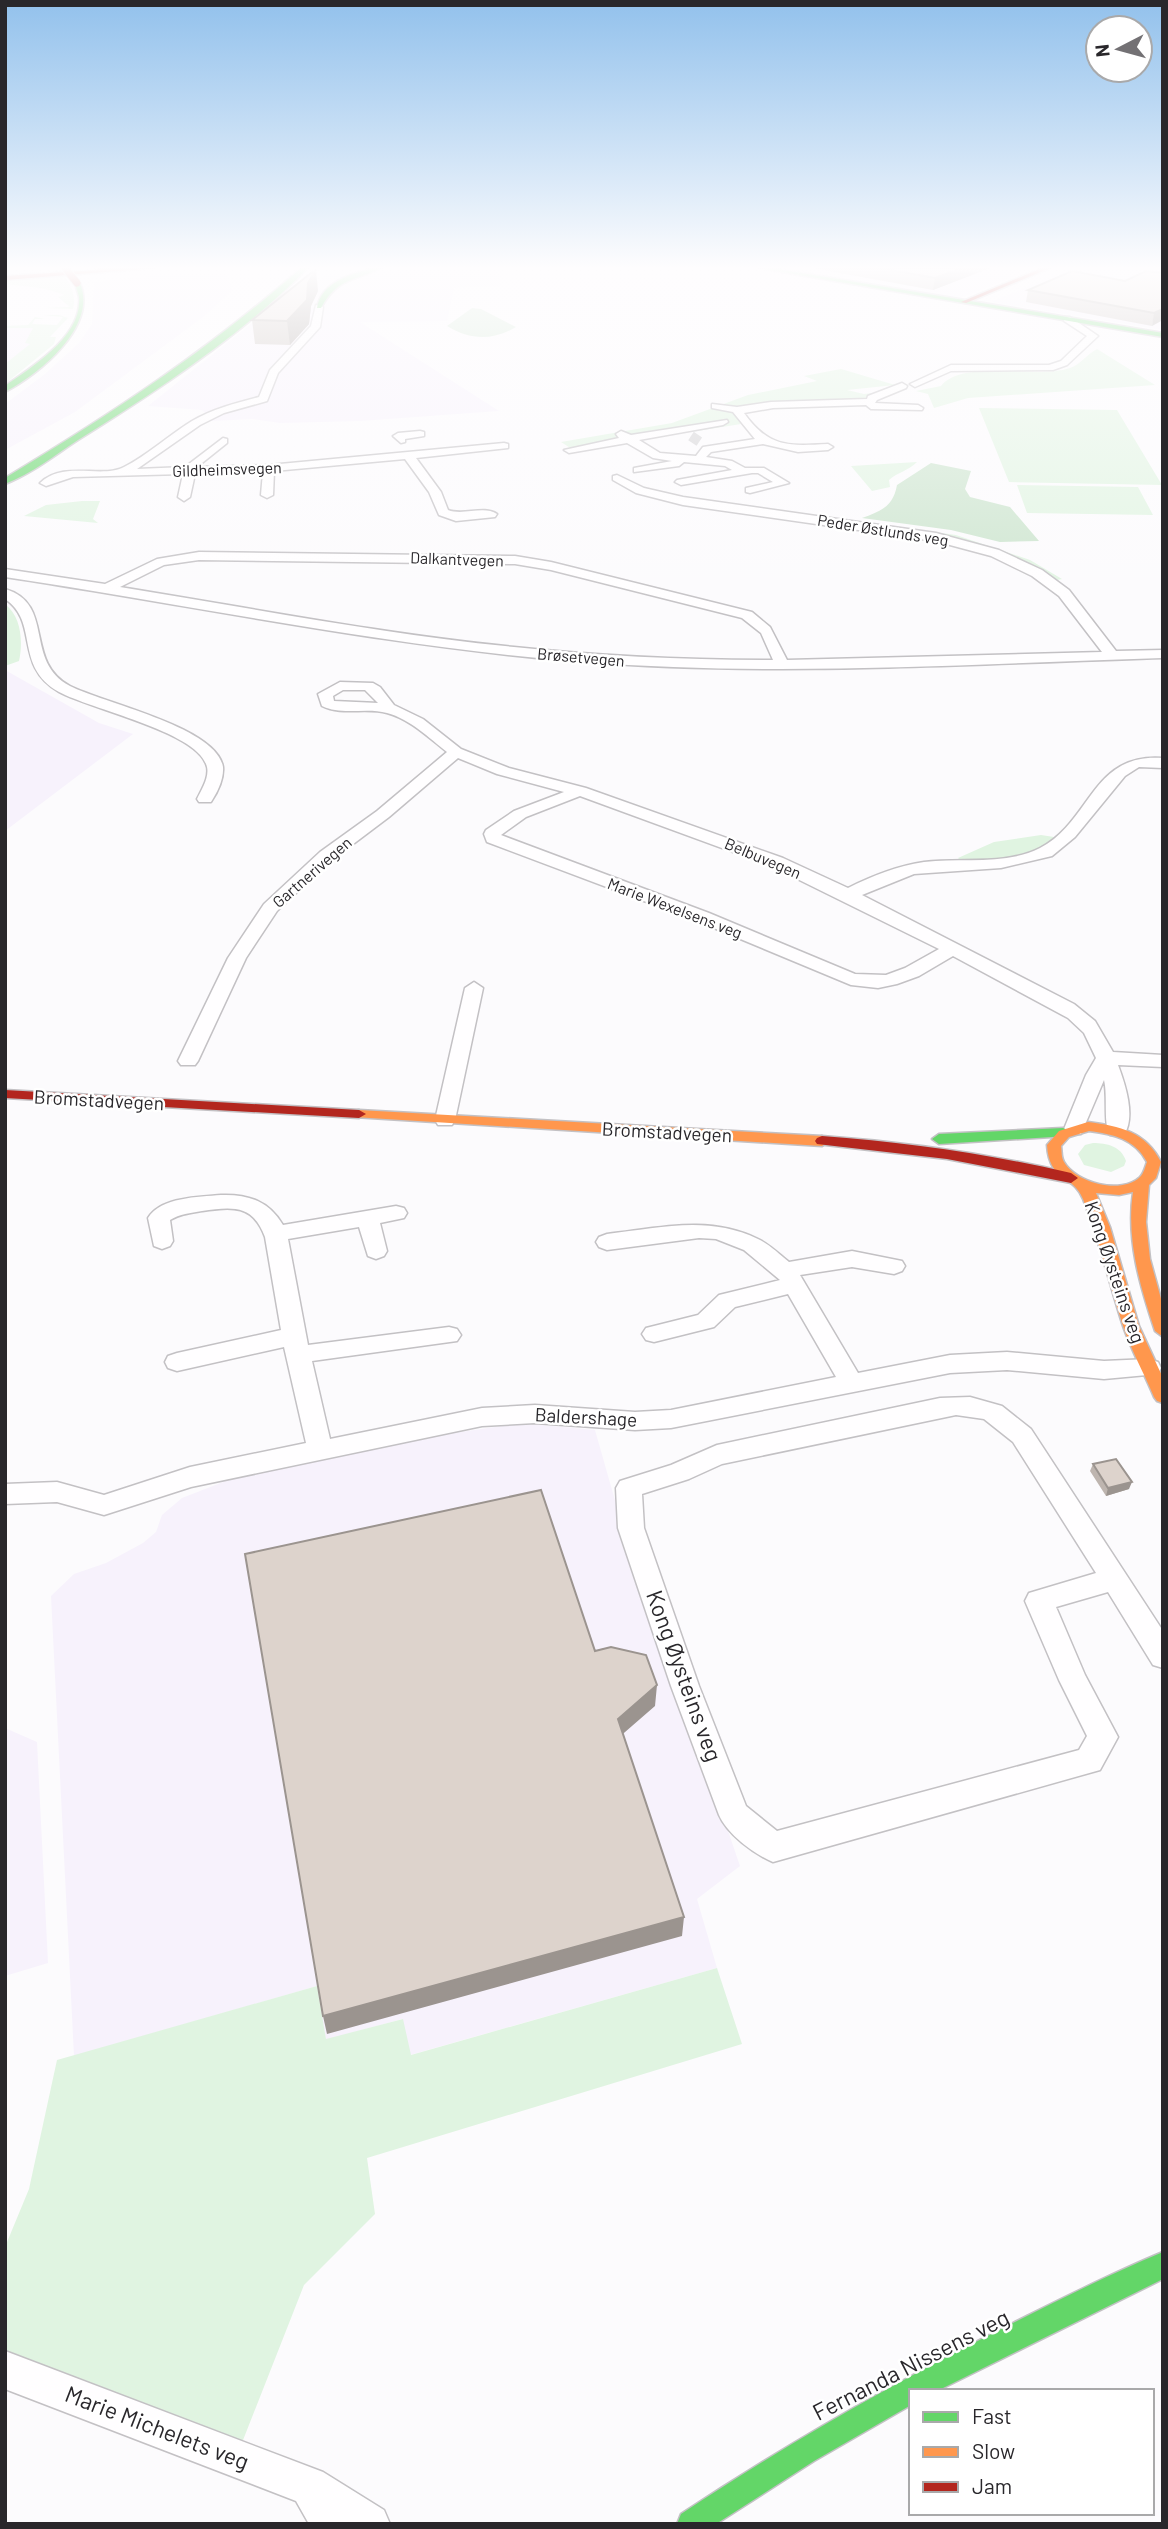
<svg xmlns="http://www.w3.org/2000/svg" width="1168" height="2529" viewBox="0 0 1168 2529" font-family="Barlow,sans-serif">
<style>
.built{fill:#f7f2fc}
.green{fill:#e0f4e1}
.forest{fill:#cbe4cd}
.lines{fill:none;stroke-linecap:round;stroke-linejoin:round}
.street-tunnel{stroke:#d2d1d3;stroke-width:10;stroke-dasharray:10 4.5;stroke-linecap:butt}
.street-casing{stroke:#c3c1c4;stroke-width:3}
.fast-casing{stroke:#c3c1c4;stroke-width:3}
.slow-casing{stroke:#c3c1c4;stroke-width:3}
.jam-casing{stroke:#c3c1c4;stroke-width:3}
.street{fill:#fffeff;fill-rule:evenodd}
.fast{fill:#63d668;fill-rule:evenodd}
.slow{fill:#ff974d;fill-rule:evenodd}
.jam{fill:#b3261e;fill-rule:evenodd}
.jam-bridge-casing{stroke:#c3c1c4;stroke-width:9;stroke-linecap:butt}
.jam-bridge{stroke:#b3261e;stroke-width:7}
.wall{fill:#beb5af}
.shaded-wall{fill:#9b948f}
.building{fill:#ddd3cc;stroke:#9b948f;stroke-width:2}
.labels{text-anchor:middle;stroke-width:5;stroke-linejoin:round;paint-order:stroke}
.far-street-label{font-size:16px;fill:#29272b;stroke:#fff}
.street-label{font-size:19px;fill:#29272b;stroke:#fff}
.near-street-label{font-size:23px;fill:#29272b;stroke:#fff}
</style>
<rect width="100%" height="100%" fill="#fcfbfd"/>
<path class="built" d="M428 268H501L500 286 454 288 447 321 360 322 499 411 360 421 280 423 253 419 212 421 202 410 148 406 257 319 325 276Z
M772 268H1036L960 298Z
M1072 268H1163V330L991 302Z
M227 273 232 291 203 317 75 412 5 450V404L45 374 79 343 92 324 94 282 150 276Z
M5 328H54L5 368Z
M5 670 99 723 133 734 5 831Z
M521 1423 595 1430 614 1497 740 1866 697 1899 717 1968 410 2055 402 2019 326 2040 317 1986 74 2056 51 1596 74 1574 106 1563 143 1543 156 1532 162 1515 182 1498 236 1477 447 1434Z
M5 1728 37 1742 48 1963 5 1976Z"/>
<path class="green" d="M65 277C72 286 76 297 73 309L45 308 70 307 58 297 64 295C43 286 26 287 5 284V280Z
M43 315H59L68 318 50 337H56L54 344 5 384V364L30 344 25 343 33 328H5V326L28 325 35 317 45 319H35L32 324 57 325 63 317Z
M1097 349 1155 385 968 398 934 408 928 394 916 391 941 386C963 358 1035 380 1070 368 1080 365 1087 354 1097 349Z
M841 369 895 385 847 390 864 394 889 391 866 401 737 409 733 413 741 424 691 432 686 429 575 451 561 442 672 423 748 395 817 381 804 376Z
M979 408 1117 410 1162 485 1009 482Z
M917 462C908 471 898 472 889 480L890 487 872 491 851 466Z
M1017 485 1138 487 1153 515 1027 513Z
M82 501H100L93 519 98 523 24 516 46 505Z
M731 504 956 535 1030 560 1062 579 1057 580 1023 561 977 544Z
M5 604C22 617 23 643 19 661L5 666Z
M1041 835 1054 837C1037 864 988 859 961 861L958 858 994 842Z
M1093 1143C1107 1143 1121 1146 1126 1161L1124 1166 1111 1172 1084 1165 1078 1154 1085 1145Z
M717 1968 742 2044 367 2158 375 2214 304 2285 236 2458 5 2370V2247L29 2189 57 2060 317 1986 326 2039 403 2019 411 2055Z"/>
<path class="forest" d="M472 308 481 309 516 327C492 341 470 340 447 326Z
M931 463 971 471 965 489 970 497 1010 507 1039 541 1000 542 951 530 862 518C881 511 893 507 897 485Z"/>
<g class="lines">
<path class="street-tunnel" d="M691 436 700 442"/>
<g class="street-casing">
<path id="street" d="M316 305 323 307 320 327 278 373 267 401 224 413 200 425 137 469 185 467 223 438 227 439V443L197 467 269 465 504 443 508 444V448L416 458 441 492 448 510C463 516 484 505 497 514L495 517 456 521 439 515 429 492 405 459 274 471 273 495 267 498 261 495 263 472 195 474 190 497 184 501 178 497 183 474 73 477 46 486 40 483C64 460 101 479 124 467 148 455 169 435 192 421 213 409 236 403 259 397L270 370 311 326Z
M1064 317H1070L1098 336 1067 365 1053 370 951 371 915 387 910 384 951 365H1049L1061 361 1087 336 1064 321Z
M902 383 907 386 906 388 877 400 875 403 918 405 923 408 922 410 871 409 866 405 773 408 744 413C769 448 788 446 828 444L833 447 828 450 798 452 763 444 711 452 706 457 732 461 745 468H764L789 483 750 493 746 492V488L773 482 758 473H752L681 485 675 482 677 480 732 470 725 466 684 462 679 466 634 472V468L672 461 653 458 627 443 569 453 564 450 619 438 616 434 621 431 631 435 727 420 728 422 723 425 639 440 660 453 696 456 703 447 755 439 733 412 712 408V404L737 407 771 402 867 399 868 396Z
M420 431 424 432V436L405 439V442L401 443 393 436 398 433Z
M617 475 644 488 683 497 936 533 999 550 1042 570 1069 590 1116 651 1163 650V658C970 664 776 677 583 662 389 647 197 606 5 577V569L105 584 157 559 199 552 515 556 551 562 752 612 770 627 787 660 1102 652 1059 596 1032 576 991 556 935 541 683 505 636 493 613 480V476ZM199 560 515 564 551 570 742 618 761 633 773 660C686 660 600 656 514 647 382 634 251 608 120 587L164 565Z
M5 589C56 604 23 661 70 686 103 703 217 727 223 767 224 779 217 793 211 802H199L197 799C202 789 211 775 206 764 194 731 90 709 59 692 13 666 40 622 5 599Z
M340 682 373 683 380 687 394 705 423 719 461 749 509 768 586 788 783 858 848 888C872 876 897 866 924 862 962 857 1005 866 1040 848 1091 822 1092 752 1163 758V768L1139 767 1125 776 1075 837 1052 856 1001 868 914 874 862 895 1074 1004 1095 1021 1113 1052 1163 1055V1067L1118 1065C1125 1084 1136 1116 1124 1135H1110C1103 1124 1108 1096 1104 1080L1081 1134H1067L1064 1129 1086 1075 1096 1058 1084 1033 1068 1018 953 956 919 976 897 984 878 988 851 985 697 921 487 842 484 834 486 830 514 811 564 792 497 774 458 758 389 817 332 860 277 911 246 958 198 1061 195 1065H181L178 1061 228 958 264 904 320 852 377 811 447 752C429 738 410 719 387 713 366 707 342 716 322 706L318 694ZM343 690H365L378 703 334 701 333 696ZM580 796 771 866 939 949 905 968 886 975 855 974 709 913 501 835 526 817Z
M474 982 483 988 455 1120 452 1125H438L435 1120 465 988Z
M221 1195C248 1194 269 1201 283 1225L396 1206 404 1208 407 1213 404 1218 380 1223 387 1251 384 1256 376 1259 368 1256 359 1227 288 1239 308 1345 449 1327 457 1329 461 1335 457 1341 312 1361 330 1439 482 1408 535 1405 635 1412 671 1410 836 1377 788 1294 735 1307 714 1327 654 1342 646 1340 642 1334 646 1328 698 1315 719 1295 780 1280 744 1250 716 1239 699 1238 607 1250 599 1247 596 1242 599 1237 607 1234C660 1228 708 1215 758 1239 769 1244 779 1254 789 1262L852 1251 902 1261 905 1266 902 1271 894 1274 852 1267 800 1275 858 1373 950 1355 1007 1352 1104 1361 1149 1359 1158 1362 1161 1368 1158 1374 1104 1379 1007 1370 950 1373 671 1428 635 1430 535 1423 482 1426 191 1487 104 1515 57 1502 5 1504V1484L57 1482 104 1495 190 1467 306 1443 284 1347 177 1371 168 1368 165 1362 168 1356 177 1353 281 1330 265 1237C253 1204 232 1207 202 1211 190 1213 180 1214 170 1220L173 1241 170 1246 162 1249 154 1246 148 1218C161 1197 198 1197 221 1195Z
M970 1397 1002 1406 1031 1429 1163 1631V1668L1153 1665 1108 1592 1056 1607 1085 1675 1118 1737 1100 1770 773 1862C754 1854 727 1834 719 1815L671 1686 618 1528 616 1488 620 1481 671 1465 717 1445 940 1398ZM956 1415 984 1419 1013 1442 1096 1573 1029 1593 1025 1601 1059 1680 1087 1736 1079 1750 777 1831 746 1806 699 1686 644 1528 642 1494 689 1479 722 1464Z
M5 2351 323 2472 384 2510 390 2524H309L296 2501 5 2389Z"/>
</g>
<g class="fast-casing">
<path id="fast" d="M301 268H308C241 336 158 390 78 440 55 455 31 474 5 484V478C110 415 210 349 301 268Z
M372 268H382C354 281 337 278 321 308H317C321 283 350 274 372 268Z
M758 268H772L1163 333V337Z
M75 282 80 283C98 326 40 374 5 392V386C32 367 83 336 79 297 78 292 75 286 75 282Z
M1063 1128 1068 1130 1070 1133 1068 1136 939 1144 932 1139 939 1134Z
M1163 2252V2279L937 2391H911V2405L814 2461 716 2524H677L681 2514C788 2443 899 2380 1013 2323 1063 2298 1112 2273 1163 2252Z"/>
</g>
<g class="slow-casing">
<path id="slow" d="M359 1110 822 1136 829 1141 822 1146 354 1117 352 1114 354 1111Z
M1088 1122C1120 1126 1146 1132 1161 1162L1156 1178 1149 1185 1146 1222 1150 1259 1163 1306V1337L1155 1331C1140 1286 1126 1240 1133 1192L1119 1195 1096 1193 1110 1227 1139 1326 1163 1378V1403L1157 1401 1154 1397C1144 1373 1130 1348 1122 1323 1109 1282 1099 1240 1083 1199 1073 1174 1049 1182 1047 1145L1059 1131ZM1089 1131C1113 1134 1135 1139 1147 1162 1145 1167 1144 1173 1140 1177 1121 1195 1076 1183 1064 1162 1061 1157 1062 1152 1061 1146L1069 1137Z"/>
</g>
<g class="jam-casing">
<path id="jam" d="M124 268H154L5 280V276Z
M1042 268H1050L966 303 961 302Z
M5 1090 359 1110 366 1114 359 1118 5 1098Z
M822 1136C906 1142 989 1154 1071 1173L1078 1178 1071 1183 947 1159 817 1144 815 1141 817 1138Z"/>
</g>
<use href="#street" class="street"/>
<use href="#fast" class="fast"/>
<use href="#slow" class="slow"/>
<use href="#jam" class="jam"/>
<g class="jam-bridge-casing">
<path id="jam-bridge" d="M65 268 77 283"/>
</g>
<use href="#jam-bridge" class="jam-bridge"/>
</g>
<path class="wall" d="M812 268H990L933 290Z
M1163 273 1152 326 1026 302 1028 290 1125 281Z
M318 291 311 306 309 324 290 345 255 344 252 320Z
M1093 1464 1129 1489 1106 1496 1090 1471Z"/>
<path class="shaded-wall" d="M961 268H990L933 290 935 278Z
M316 269 318 291 311 306 309 324 290 345 287 321Z
M1163 309V320L1152 326 1154 313Z
M1132 1482 1129 1489 1106 1496 1108 1488Z
M657 1685 655 1706 617 1739 618 1719Z
M684 1917 682 1936 327 2034 323 2016Z"/>
<path class="building" d="M880 268H961L935 278Z
M316 269 308 283 307 300 287 321 252 320Z
M1072 271 1125 281 1146 271 1163 273V309L1154 313 1028 290Z
M1116 1459 1132 1482 1108 1488 1093 1464Z
M541 1490 595 1651 611 1647 646 1655 657 1685 618 1719 684 1917 323 2016 245 1554Z"/>
<linearGradient id="sky" x2="0" y2="1"><stop stop-color="#92c1ec"/><stop offset="0.43" stop-color="#fefdfe"/><stop offset="1" stop-color="#fefdfe" stop-opacity="0"/></linearGradient>
<rect width="1168" height="622" fill="url(#sky)"/>
<g class="labels">
<g class="far-street-label">
<text transform="translate(227 469) rotate(-2)" y="6">Gildheimsvegen</text>
<text transform="translate(883 530) rotate(9)" y="6">Peder Østlunds veg</text>
<text transform="translate(457 559) rotate(2)" y="6">Dalkantvegen</text>
<text transform="translate(581 657) rotate(5)" y="6">Brøsetvegen</text>
<text transform="translate(763 858) rotate(23)" y="6">Belbuvegen</text>
<text transform="translate(312 872) rotate(-41)" y="6">Gartnerivegen</text>
<text transform="translate(675 908) rotate(21)" y="6">Marie Wexelsens veg</text>
</g>
<g class="street-label">
<text transform="translate(99 1100) rotate(3)" y="7">Bromstadvegen</text>
<text transform="translate(667 1132) rotate(3)" y="7">Bromstadvegen</text>
<text transform="translate(1115 1272) rotate(71)" y="7">Kong Øysteins veg</text>
<text transform="translate(586 1417) rotate(3)" y="7">Baldershage</text>
</g>
<g class="near-street-label">
<text transform="translate(684 1676) rotate(70)" y="8">Kong Øysteins veg</text>
<text transform="translate(911 2365) rotate(-27)" y="8">Fernanda Nissens veg</text>
<text transform="translate(157 2428) rotate(21)" y="8">Marie Michelets veg</text>
</g>
</g>
<rect width="1168" height="2529" fill="none" stroke="#29272b" stroke-width="14"/>
<rect x="909" y="2389" width="245" height="126" fill="#ffffff" stroke="#a9a9aa" stroke-width="2"/>
<rect x="923" y="2412" width="35" height="10" fill="#63d668" stroke="#a9a9aa" stroke-width="2"/>
<text x="972" y="2424" font-size="21" fill="#29272b">Fast</text>
<rect x="923" y="2447" width="35" height="10" fill="#ff974d" stroke="#a9a9aa" stroke-width="2"/>
<text x="972" y="2459" font-size="21" fill="#29272b">Slow</text>
<rect x="923" y="2482" width="35" height="10" fill="#b3261e" stroke="#a9a9aa" stroke-width="2"/>
<text x="972" y="2494" font-size="21" fill="#29272b">Jam</text>
<g transform="translate(1119 49) rotate(264)"><circle r="33" fill="#ffffff" stroke="#a9a9aa" stroke-width="2"/>
<path d="M0-5L12 26L0 18L-12 26Z" fill="#737174"/>
<text y="-10" font-size="19" font-weight="bold" text-anchor="middle" fill="#29272b">N</text>
</g>
</svg>
